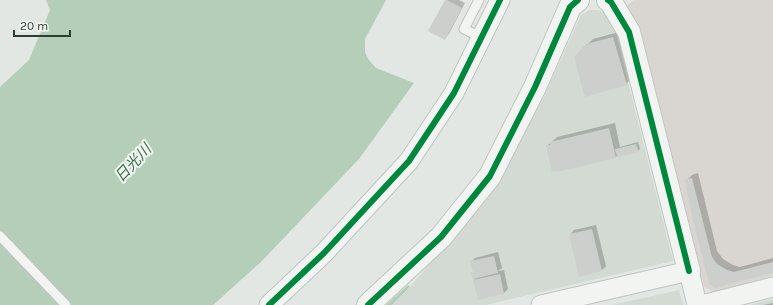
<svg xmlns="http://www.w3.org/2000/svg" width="773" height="305" viewBox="0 0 773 305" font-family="Karla,'Noto Sans JP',sans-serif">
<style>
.built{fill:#d2dad3}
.green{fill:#d9d6d2}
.water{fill:#b5ceb9}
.shadow{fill:#0003}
.building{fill:#cccfcc}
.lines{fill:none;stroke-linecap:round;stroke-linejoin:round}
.service-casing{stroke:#c0c4c1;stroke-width:11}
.minor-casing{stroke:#c0c4c1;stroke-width:21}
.tertiary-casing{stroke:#c0c4c1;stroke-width:24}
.service{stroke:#f2f4f2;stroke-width:9}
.minor{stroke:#f2f4f2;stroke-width:19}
.tertiary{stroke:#f2f4f2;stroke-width:22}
.cycleway-casing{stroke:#f1f6f2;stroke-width:8}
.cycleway{stroke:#00873e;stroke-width:6}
.labels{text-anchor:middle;stroke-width:4;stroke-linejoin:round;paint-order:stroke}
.water-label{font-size:15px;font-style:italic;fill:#3b6e44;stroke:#f1f6f2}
</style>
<rect width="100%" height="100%" fill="#e3e7e4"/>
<path class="built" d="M590 10H599L608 15 616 34 673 261 486 305H392L410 287 496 185 543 99 581 15Z
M679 290 683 305H612Z
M773 299V305H749Z"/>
<path class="green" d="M634 0H773V276L713 292 704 287 638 28 627 5Z"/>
<path class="water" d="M46 0H386L365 39V52L369 60 376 68 414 83 359 159 261 262 213 305H0V87L29 60 50 10Z
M408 285 410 287 392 305H386Z"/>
<path class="shadow" d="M446 0H459L465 3 449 34 445 38Z
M619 32 632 78 626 84 587 45 593 39Z
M615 123 620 147 638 142 640 149 638 151 618 155 616 157 547 146 557 137Z
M698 173 717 251 723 259 733 265 740 267 773 258V272L715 287 686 181 692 175Z
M596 225 606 266 602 270 570 235 574 230Z
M498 252 502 268 498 271 504 270 508 289 504 293 479 299 473 272 474 271 471 262 475 258Z
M773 303V305H763Z"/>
<path class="building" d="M445 0H447L462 8 445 40 428 31Z
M613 37 627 85 585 97 574 57 586 44Z
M609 128 616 158 557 172 556 171 552 172 546 145H550V142Z
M636 144 639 152 617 157 615 149Z
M692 178 712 257 717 264 727 270 734 272 773 262V273L715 288 709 283 692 216 685 180Z
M592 229 602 271 579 277 569 234Z
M494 256 498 273 473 279 471 272H473L470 261Z
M500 274 504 294 478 300 473 280Z"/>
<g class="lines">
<g class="service-casing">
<path id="service" d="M479 0 464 29 481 37
M0 236 66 305"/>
</g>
<g class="minor-casing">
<path id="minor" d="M269 305 324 253 409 161 454 93 500 0
M541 305 689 271 697 305
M702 305 773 287"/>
</g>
<g class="tertiary-casing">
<path id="tertiary" d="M608 0 611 2 629 32 689 271
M368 305 441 237 490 176 535 87 570 7 578 0"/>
</g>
<use href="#service" class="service"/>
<use href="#minor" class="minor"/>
<use href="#tertiary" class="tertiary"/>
<g class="cycleway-casing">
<path id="cycleway" d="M608 0 611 2 629 32 689 271
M269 305 324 253 409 161 454 93 500 0
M368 305 441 237 490 176 535 87 570 7 578 0"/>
</g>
<use href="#cycleway" class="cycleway"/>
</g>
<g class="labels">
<g class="water-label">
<text transform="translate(133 163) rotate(-47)" y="5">日光川</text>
</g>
</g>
<path d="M14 30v6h56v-6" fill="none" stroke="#2c3e31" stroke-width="2"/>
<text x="20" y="30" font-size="12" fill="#2c3e31" stroke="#f1f6f2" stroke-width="3" paint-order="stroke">20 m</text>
</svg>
